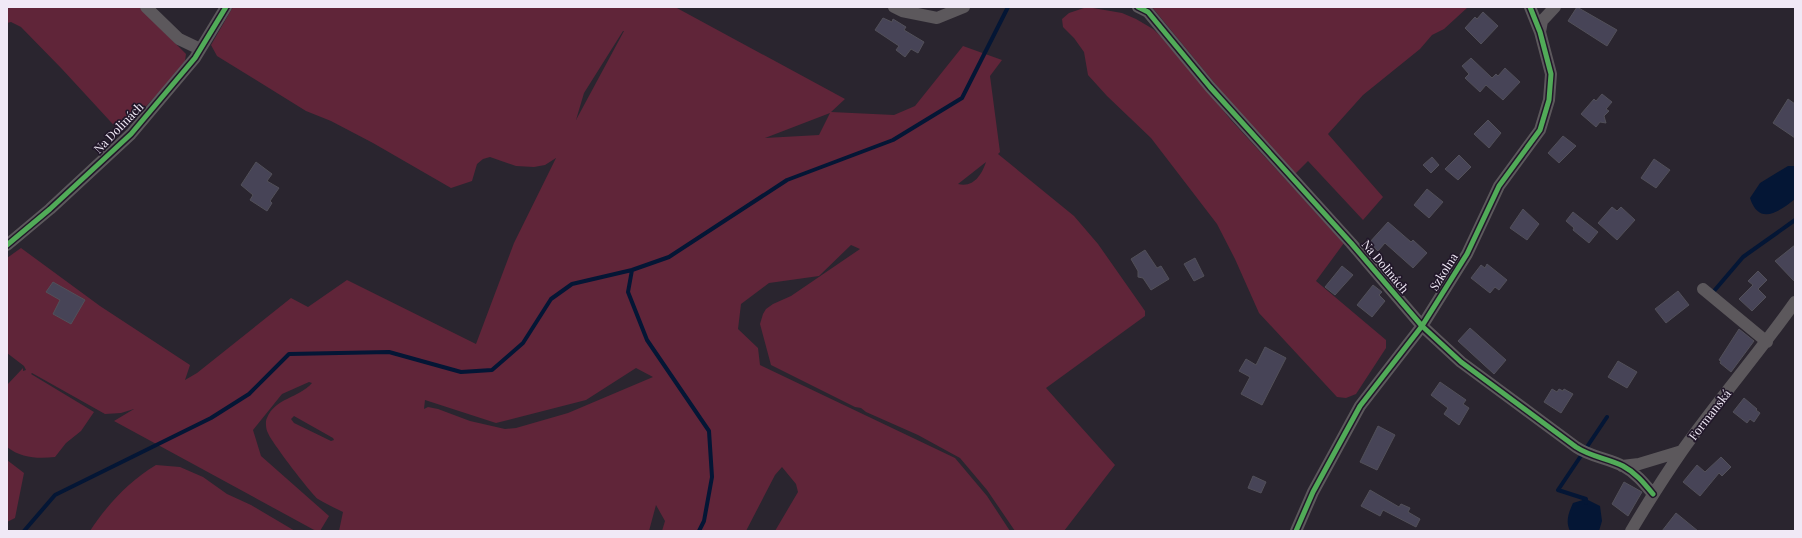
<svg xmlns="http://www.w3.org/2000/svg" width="1802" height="538" viewBox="0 0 1802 538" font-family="'Playfair Display',serif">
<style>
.green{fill:#602539;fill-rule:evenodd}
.water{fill:#041635}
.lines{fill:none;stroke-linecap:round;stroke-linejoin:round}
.stream{stroke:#041635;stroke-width:4}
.building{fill:#474457;stroke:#525059}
.street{stroke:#5c585c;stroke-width:12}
.cycleway-casing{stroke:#211729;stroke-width:8}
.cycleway{stroke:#51ab58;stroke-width:5}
.labels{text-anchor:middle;stroke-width:3.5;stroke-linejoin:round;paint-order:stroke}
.street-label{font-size:12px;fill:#f0e9f6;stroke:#211729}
</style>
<rect width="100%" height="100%" fill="#2a252f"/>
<path class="green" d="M7 7H139L186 54 185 61 182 68 121 133 62 69 21 27 11 22 7 23Z
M233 7H675L845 99 831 112 894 115 915 106 963 46 1002 60 990 76 1000 152 998 154 1074 216 1098 244 1145 311V316L1046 388 1115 465 1064 531H1015L987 490 960 458 918 435 866 412 861 408 855 407 771 365 760 324 763 314 766 309 773 304 791 296 860 249 851 245 819 276 769 283 741 304 738 329 758 348 760 365 955 458 987 496 1010 531H775L798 492 796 484 782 467 775 475 746 531H662L665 521 656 505 649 531H339L343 512C335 508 326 504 318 499 312 495 270 440 268 433 266 430 265 421 267 418 275 398 299 398 312 383L309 382 282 394 253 430 261 456 329 516 320 531H316L114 421 134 409 121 413 105 414 32 373 31 374 94 412 81 431 66 443 55 457C38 459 21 458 7 447V385L23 368V371L26 370 24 366 7 353V258L21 248 100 306 190 365 185 380 197 373 291 298 308 307 347 280 476 344 514 243 556 158 545 165 534 167 516 166 490 157 483 159 477 164 472 181 451 188 373 143 331 121 306 111 217 56 211 45ZM623 31H624L576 120 584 93ZM830 113 819 135 765 138ZM986 162C982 174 974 188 958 184ZM636 368 653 377 568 413 516 428 505 429 470 421 438 409 428 407 424 409 425 400 496 423 586 400ZM294 416 333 438 334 440 331 441 294 423 291 419Z
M1152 7H1468L1444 29 1432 35 1420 49 1363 95 1328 134 1383 197 1363 220 1308 161 1294 175 1248 124Z
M1084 8H1093L1122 13 1136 19 1153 29 1172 47 1230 119 1344 243 1316 281 1386 340V348L1356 394 1346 398 1337 397 1259 313 1235 259 1217 224 1151 138 1107 96 1088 75 1084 52 1074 38 1063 27 1062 19 1069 13Z
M7 460 24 473 15 518 7 522Z
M156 465 180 467 203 477 227 494 251 505 295 531H90C107 505 129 481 156 465Z"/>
<path class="water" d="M1788 166H1795V199C1779 212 1759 226 1750 198L1760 183Z
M1586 499 1600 506 1602 521 1599 531H1570C1565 521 1569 512 1573 503Z"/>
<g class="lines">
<path class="stream" d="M632 270 628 292 647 340 709 431 712 477 704 521 699 531
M1714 291 1743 257 1795 220
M1586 503V499L1558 490 1607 417
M24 531 55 495 211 418 249 394 289 354 389 352 461 372 492 370 523 343 551 299 572 284 632 270 669 257 787 180 893 140 962 98 1008 7"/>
</g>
<path class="building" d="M1577 7 1617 30 1607 46 1568 21Z
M1483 12 1498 26 1481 44 1465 28 1475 17 1477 19Z
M883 18 892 22 893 19 906 27 904 30 924 42 918 53 911 49 905 57 896 50 899 46 875 30Z
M1471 58 1492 78 1496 74 1498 76 1505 68 1520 82 1503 100 1486 85 1480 92 1465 78 1469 74 1462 66Z
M1602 94 1612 102 1606 109 1609 111 1604 116 1606 123 1600 122 1596 127 1581 114 1594 99 1596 101Z
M1788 99 1795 104V138L1773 123Z
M1488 120 1501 133 1489 148 1474 134Z
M1563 136 1576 146 1559 163 1548 153Z
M1459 155 1471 167 1458 180 1445 169Z
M1432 157 1439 165 1431 173 1423 165Z
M1654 159 1670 170 1656 188 1641 178Z
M256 162 272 174 267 181 279 188 270 201 272 203 267 211 250 200 253 195 241 185Z
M1427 189 1443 202 1429 218 1414 205Z
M1612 207 1617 211 1621 207 1635 220 1617 240 1598 223Z
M1523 209 1539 224 1527 240 1510 228Z
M1573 212 1598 232 1589 243 1573 230 1574 228 1566 221Z
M1388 222 1411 242 1413 240 1427 253 1413 268 1385 243 1378 251 1369 243Z
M1795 245V282L1775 261Z
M1145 250 1157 268 1161 266 1169 279 1151 290 1143 278 1138 277V271L1131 259Z
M1195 258 1204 276 1194 281 1184 264Z
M1487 264 1507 280 1499 290 1495 287 1490 293 1471 278 1481 265 1485 268Z
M1342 266 1353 275 1335 295 1325 287Z
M1758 271 1767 280 1758 289 1766 297 1752 311 1739 299 1753 285 1748 281Z
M53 282 85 300 71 324 53 314 60 300 46 292Z
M1373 285 1382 292 1379 295 1385 301 1372 317 1357 305Z
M1678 291 1689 305 1666 323 1655 309Z
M1470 328 1506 360 1494 374 1458 341Z
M1739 329 1754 341 1731 372 1720 363 1721 361 1719 360Z
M1265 347 1286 358 1262 405 1241 394 1250 377 1239 371 1246 359 1256 365Z
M1618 361 1637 372 1627 388 1608 377Z
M1440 382 1466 400 1463 404 1469 408 1459 425 1444 414 1448 408 1431 395Z
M1552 389 1557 392 1559 389 1563 391 1564 389 1573 394 1561 413 1544 402Z
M1744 398 1757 409 1756 410 1760 413 1754 422 1750 419 1747 423 1733 412Z
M1378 426 1395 435 1377 470 1360 462Z
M1721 457 1731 467 1722 476 1719 473 1700 496 1683 482 1697 465 1705 472Z
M1253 476 1266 482 1261 493 1248 488Z
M1624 482 1642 492 1628 516 1612 504Z
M1370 490 1399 507 1401 504 1410 508 1408 512 1420 519 1416 527 1383 510 1380 516 1361 506Z
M1676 513 1698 531H1662Z"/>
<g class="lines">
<path class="street" d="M146 7 179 39 200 49
M894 7 902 11 937 18 964 7
M1138 7 1148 12 1210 87 1351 243 1422 326 1461 362 1576 447C1591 457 1607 458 1623 466 1636 473 1644 483 1653 494
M1540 32 1542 21 1555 7
M7 245 50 209 131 134 195 58 226 7
M1703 289 1767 342
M1622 466 1639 464 1682 451
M1296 531 1313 492 1360 406 1422 326 1467 254 1499 186 1540 130 1549 100 1551 74 1540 32 1530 7
M1631 531C1647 504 1664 477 1682 451 1718 400 1759 353 1795 302"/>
<g class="cycleway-casing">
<path id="cycleway" d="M1138 7 1148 12 1210 87 1351 243 1422 326 1461 362 1576 447C1591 457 1607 458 1623 466 1636 473 1644 483 1653 494
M7 245 50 209 131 134 195 58 226 7
M1296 531 1313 492 1360 406 1422 326 1467 254 1499 186 1540 130 1549 100 1551 74 1540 32 1530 7"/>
</g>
<use href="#cycleway" class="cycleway"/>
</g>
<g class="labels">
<g class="street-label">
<text transform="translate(119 128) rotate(-46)" y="4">Na Dolinách</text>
<text transform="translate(1385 267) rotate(50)" y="4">Na Dolinách</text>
<text transform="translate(1444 272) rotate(-58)" y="4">Szkolna</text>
<text transform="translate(1710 415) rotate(-52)" y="4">Formanská</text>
</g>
</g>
<rect width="1802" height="538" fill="none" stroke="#f0e9f6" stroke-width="16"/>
</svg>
